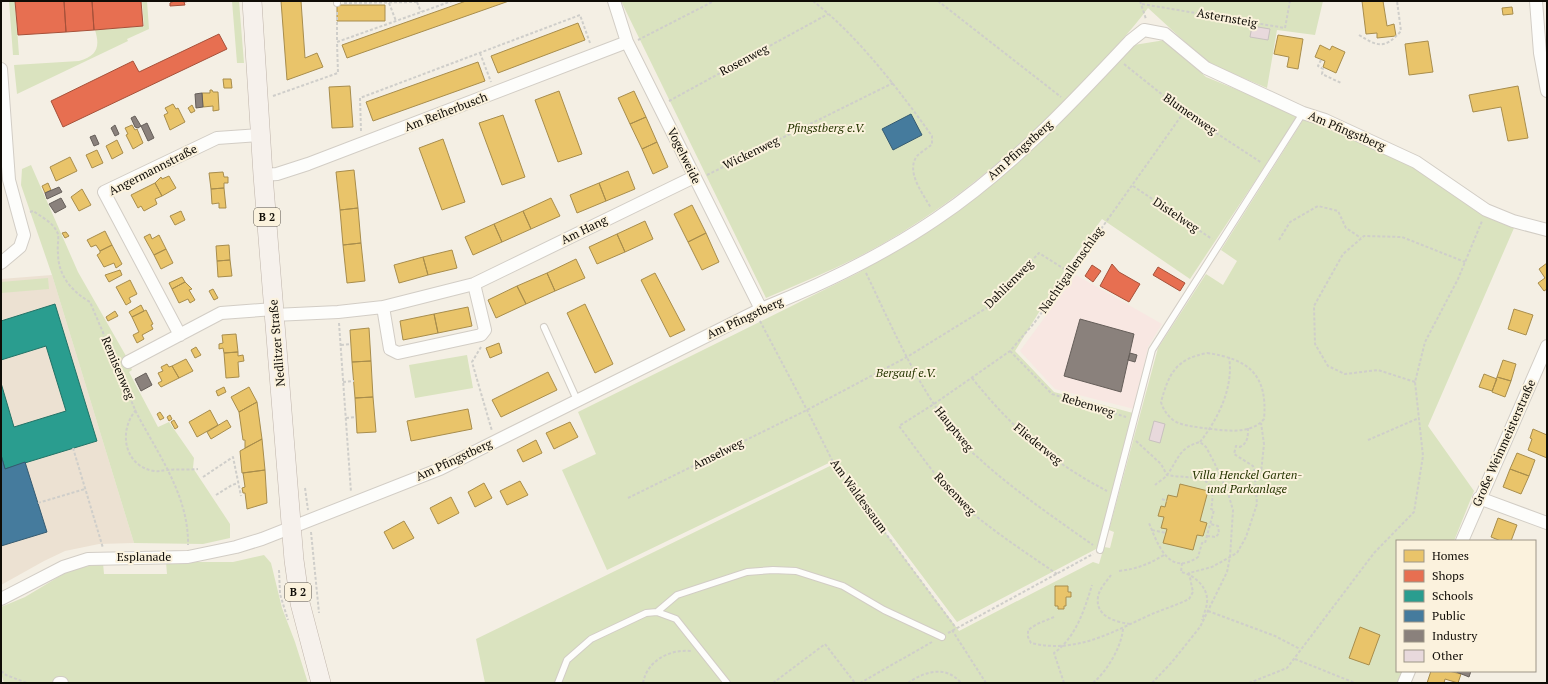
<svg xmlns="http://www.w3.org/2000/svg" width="1548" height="684" viewBox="0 0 1548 684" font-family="'PT Serif',serif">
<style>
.industrial{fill:#f8e7e2}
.education{fill:#ece1d2}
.green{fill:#dae3bf}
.homes{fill:#e9c46a;stroke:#a88d4c}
.shops{fill:#e76f51;stroke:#a6513a}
.schools{fill:#2a9d8f;stroke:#227266}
.public{fill:#457b9d;stroke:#355a70}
.industry{fill:#8a817c;stroke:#655e59}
.building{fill:#e8d9dc;stroke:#c8c1bf}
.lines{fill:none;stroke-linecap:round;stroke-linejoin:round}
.lane-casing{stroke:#d2cdc5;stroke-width:8}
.street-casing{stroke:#d2cdc5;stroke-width:14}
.primary-casing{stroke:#bfb4aa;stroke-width:20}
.path{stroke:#cfceca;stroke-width:2;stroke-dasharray:3 2;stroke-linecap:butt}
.lane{stroke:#fdfdfb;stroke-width:6}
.street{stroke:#fdfdfb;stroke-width:12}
.primary{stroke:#f6f1ec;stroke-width:19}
.labels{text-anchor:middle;stroke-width:4;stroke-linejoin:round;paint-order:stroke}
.shield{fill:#fbf2dd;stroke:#565146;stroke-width:1}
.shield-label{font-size:11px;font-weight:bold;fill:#0f0c06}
.street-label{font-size:12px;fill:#0f0c06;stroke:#fbf2dd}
.park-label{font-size:12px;font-style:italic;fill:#283703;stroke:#fbf2dd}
</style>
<rect width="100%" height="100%" fill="#f4efe4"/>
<path class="industrial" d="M1076 275 1162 324 1148 347 1134 409 1055 389 1020 351Z"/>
<path class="education" d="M52 275 134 543 99 544 65 551 44 561 1 585V279Z"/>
<path class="green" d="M9 1H15L19 55H13Z
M142 1H147L149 29 127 39 128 41 17 94 14 65 79 61C98 56 100 46 95 30L144 26Z
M232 1H239L244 63H237Z
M621 1H1323L1315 35 1277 30 1267 88 1208 63 1148 8C1131 31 1112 51 1093 72 1025 145 946 212 858 257 828 272 796 285 766 298Z
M1165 40 1206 77 1299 115 1190 279 1102 219 1068 265 1015 351 1054 392 1133 413 1098 548 957 622 835 460 607 570 562 470 596 454 578 412 858 273 940 223 1022 157 1134 45Z
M1305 117 1415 165 1484 212 1514 228 1428 426 1474 491 1454 541H1397V671H1403L1399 683H485L476 639 834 464 959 631 1093 562 1099 564 1104 547 1110 548 1114 532 1109 530 1158 348 1206 274 1223 285 1237 261 1221 250Z
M31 165 78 272 126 356 132 370 129 372 158 427 169 422 194 458 193 468 230 524V538L203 544 134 543 52 275 21 185 22 169Z
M48 278 49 289 1 293V282Z
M467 355 473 388 415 398 409 365Z
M264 555 271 563 282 608 295 642 308 683H4L1 673V607L25 597 70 570 103 563 104 574H167L166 562H233Z"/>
<path class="homes" d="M281 1H301L305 58 317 53 323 67 287 80Z
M466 1H509L347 58 342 45Z
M1362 1H1383L1387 26 1394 24 1396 36 1377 38V33L1366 34Z
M337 5H385V21H337Z
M1512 7 1513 14 1503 15 1502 8Z
M578 23 585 40 498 73 491 56Z
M1278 35 1303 39 1298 69 1287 67 1289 57 1274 54Z
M1428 41 1433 72 1409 75 1405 44Z
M1320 45 1330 50 1332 46 1345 52 1336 73 1323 67 1325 61 1315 57Z
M478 62 485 81 373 121 366 102Z
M223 79H231L232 88H224Z
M350 86 353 127 332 128 329 87Z
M1518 86 1528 138 1508 141 1501 107 1473 112 1469 95Z
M210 90H212L213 92H218L219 110 213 111V106L203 107 202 93H210Z
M559 91 582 154 558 162 535 100Z
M634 91 646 117 630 124 618 98Z
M173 104 176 109 178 108 185 122 170 130 164 115 168 113 165 108Z
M192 105 195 111 191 113 188 108Z
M503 115 525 177 502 185 479 123Z
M646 117 657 142 642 149 630 124Z
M132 125 135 130 137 129 143 143 133 149 126 135 128 134 125 128Z
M443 139 465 202 442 210 419 148Z
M117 140 123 153 112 159 106 146Z
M657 142 668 167 653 174 642 149Z
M97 150 103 163 92 168 86 155Z
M70 157 77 171 56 181 50 167Z
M354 170 358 208 340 210 336 172Z
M628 171 635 189 606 201 599 183Z
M223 172 224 177H228V183H224V188L211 189 209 173Z
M169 176 176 188 162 196 155 183 161 177 162 179Z
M48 183 51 190 45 193 42 186Z
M155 183 162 196 155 199 157 204 144 211 141 206 138 208 131 195Z
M599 183 606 201 577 213 570 195Z
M224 188 226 208H219V203L212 204 211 189Z
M82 189 91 205 79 211 71 197Z
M551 198 560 216 531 229 523 211Z
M692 205 706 233 688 242 674 214Z
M358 208 361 243 343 245 340 210Z
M181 211 185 220 175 225 170 216Z
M523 211 531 229 502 242 494 224Z
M645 221 653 239 625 252 617 234Z
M494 224 502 242 473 255 465 237Z
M105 231 112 245 100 251 96 245 91 247 87 240Z
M66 232 69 236 65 238 62 233Z
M706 233 719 262 702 270 688 242Z
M150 234 152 239 159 235 166 249 154 255 144 237Z
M617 234 625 252 597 264 589 247Z
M361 243 365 281 347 283 343 245Z
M112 245 122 264 116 268 114 263 104 267 97 255 100 253V251Z
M229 245 230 260 217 261 216 246Z
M166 249 173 263 161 269 154 255Z
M452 250 457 268 428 275 423 257Z
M423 257 428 275 399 283 394 265Z
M576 259 585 278 555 291 547 273Z
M230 260 232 276 218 277 217 261Z
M1547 263V289L1544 291 1538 283 1545 278 1539 269Z
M120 270 122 275 109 282 105 275Z
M547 273 555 291 526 304 517 286Z
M655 273 685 330 670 337 641 280Z
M182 277 185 282 172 289 169 283Z
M130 280 137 294 129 298 131 302 126 305 116 287Z
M185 282 192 289 189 290 195 300 190 303 188 299 179 303 172 289Z
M517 286 526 304 496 318 488 300Z
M213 289 218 298 214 300 209 291Z
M585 304 613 364 595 373 567 313Z
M141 305 144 311 132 317 129 312Z
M468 307 472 326 438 333 434 314Z
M1514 309 1533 315 1526 335 1508 329Z
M146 310 153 324 151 325 153 329 142 335 144 339 137 343 133 335 139 332 132 317Z
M115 311 118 316 108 321 106 317Z
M434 314 438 333 403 340 400 321Z
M369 328 371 361 352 362 350 330Z
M236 334 238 352 224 353 223 348 219 349V344L223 343 222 335Z
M499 343 502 353 490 358 486 348Z
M196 347 201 355 195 358 191 350Z
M238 352V356L243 355 244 361 238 362 239 377 226 378 224 353Z
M186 359 193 371 179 378 172 366Z
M1503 360 1516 364 1511 381 1497 377Z
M371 361 373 397 355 398 352 362Z
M167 364 169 367 172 366 179 378 161 387 158 383 162 381 158 373 163 371 161 367Z
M548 372 557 390 501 417 492 400Z
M1484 374 1497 379 1492 391 1479 387Z
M1497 377 1511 381 1505 397 1492 392Z
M224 387 226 392 218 396 216 391Z
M249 387 257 402 239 412 231 397Z
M373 397 376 432 357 433 355 398Z
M257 402 262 439 245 448V440H243L239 412Z
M468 409 472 429 411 441 407 421Z
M210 410 218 425 197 437 189 422Z
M160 412 164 418 160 420 157 414Z
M170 415 172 419 169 421 167 417Z
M174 420 178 427 175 429 171 422Z
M227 420 231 427 211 439 207 432Z
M570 422 578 437 554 449 546 433Z
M1533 429 1547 435V458L1528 450 1532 439 1530 438Z
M262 439 265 470 242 473 240 451Z
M536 440 542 453 523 462 517 450Z
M1517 453 1535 460 1529 476 1510 469Z
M1510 469 1529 476 1521 494 1503 487Z
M265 470 267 503 247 509 245 493H243L242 488 245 487 243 473Z
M520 481 528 495 507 505 500 491Z
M484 483 492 498 475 507 468 492Z
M1180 484 1208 491 1200 521 1207 523 1203 536 1197 535 1193 550 1163 543 1167 529 1161 528 1164 517 1158 516 1161 506 1165 507 1168 495 1177 497Z
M451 497 459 513 438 524 430 508Z
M1498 518 1517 525 1511 541H1501L1491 537Z
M404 521 414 538 393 549 384 532Z
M1055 586H1068V592H1071V597H1066V606H1064V609H1058V606H1055Z
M1360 627 1380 635 1369 665 1349 658Z
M1431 671H1449L1461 674 1458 683 1445 679 1444 683H1427Z"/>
<path class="shops" d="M15 1H64L66 32 18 35Z
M64 1H92L94 30 66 32Z
M92 1H141L143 26 94 30Z
M174 1H191L184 2 185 5 170 6V3Z
M219 34 227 49 63 127 51 101 133 61 139 72Z
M1112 264 1119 272 1140 284 1129 302 1100 286Z
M1092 265 1101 271 1093 282 1085 276Z
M1158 267 1185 283 1180 291 1153 275Z"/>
<path class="schools" d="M55 304 97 441 5 469 1 455V383L14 427 66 411 46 346 1 360V321Z"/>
<path class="public" d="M911 114 922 135 893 150 882 129Z
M1 455 5 469 25 462 47 532 1 546Z"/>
<path class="industry" d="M202 93 203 107 196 108 195 94Z
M135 116 141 126 138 128 135 127 131 118Z
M147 123 154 138 148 141 141 126Z
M115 125 119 134 115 136 111 128Z
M95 135 99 144 94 146 90 137Z
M59 187 62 192 47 199 45 193Z
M61 198 66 207 55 213 49 204Z
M1080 319 1134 334 1121 392 1064 376Z
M1130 353 1137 355 1135 362 1128 360Z
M146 373 152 385 141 391 135 379Z
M1454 671H1471L1469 677Z"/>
<path class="building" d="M1252 26 1270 29 1268 40 1250 37Z
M1154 421 1165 424 1160 443 1149 440Z"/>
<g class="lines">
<g class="lane-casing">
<path id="lane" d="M337 1V3
M544 327 577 400
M1100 550 1152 350 1303 113
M657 612 677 595 747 572 773 570 796 571 843 586 884 610 942 637
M558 683 567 660 591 639 646 613 657 612 676 619 727 683"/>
</g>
<g class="street-casing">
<path id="street" d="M614 1 627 42 761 309
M1536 1 1540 53 1547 91
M1 69 9 180 24 235 20 247 1 263
M263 175 277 174 308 164 627 42
M383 307 390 349 398 353 481 335 485 330 474 284
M274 315 338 312 383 307 474 284 694 177
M180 335 104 192 217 138 261 135
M128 362 221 313 274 309
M1479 498 1547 523
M1462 541 1547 346
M1 599 63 567 88 559 188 557 236 547 262 539 440 469 761 309C821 285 883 255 936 219 1009 170 1070 105 1130 41L1144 30 1165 34 1206 68 1303 113 1325 120 1416 162 1486 210 1513 221 1547 230
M59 683H62
M1404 683 1409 671"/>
</g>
<g class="primary-casing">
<path id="primary" d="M252 1 263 175 294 560 300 603 321 683"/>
</g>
<path class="path" d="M813 1C858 36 899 90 932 136V144C928 148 921 152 917 156 905 172 924 195 931 208
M938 1 1061 97
M1140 1 1146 19
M417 2 421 12
M344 3 417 2
M389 3 396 21
M1142 4 1285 28 1290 1
M337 12V42L452 1
M1359 35C1378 47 1385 49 1401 31L1397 1
M638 40 714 1
M480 53 491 82
M1321 60 1318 66 1323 69 1322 74 1341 83
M1124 64 1184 112 1262 163
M273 96 338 73 337 42
M669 101 828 14
M361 131 360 98 580 15 590 43
M707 175 893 83
M1133 186 1212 239
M30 212 33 211C42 217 54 223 58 234 59 239 57 247 58 253 58 275 71 291 90 302L116 363
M1279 240 1290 222 1318 206 1338 211 1346 228 1361 238
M866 273C894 331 920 393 962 442 968 450 977 456 984 463 1018 493 1056 519 1093 545
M760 321 807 410 834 464 956 628
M339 323 351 492
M341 345 351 344
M481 347 472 362 492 431
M1010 351 1052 394 1126 417
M1207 353C1248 359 1268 374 1264 419 1250 436 1222 430 1203 428 1192 426 1182 426 1173 420 1167 415 1163 409 1161 402 1169 373 1176 359 1207 353Z
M118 369C124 383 130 398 136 412 158 454 189 496 188 545
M972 378C1012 428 1050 461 1107 491
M343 382 354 381
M1415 382 1378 370 1345 374 1328 366 1315 344 1314 306 1343 254 1364 236 1402 237 1465 262
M136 410C118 431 124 466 154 471 159 472 162 470 167 470 177 469 188 470 198 469
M346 418 356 417
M1248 428C1248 436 1248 443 1240 447L1236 446 1234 454 1253 466 1256 476
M1368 440 1419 418
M1136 441 1161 464 1167 475C1192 480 1219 470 1211 509L1214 510 1205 543H1202L1198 557C1169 577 1158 545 1149 523
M1200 442C1218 419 1234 387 1229 357
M73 448 103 548
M203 477 233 457 241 496
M1210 486 1218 489 1225 487
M305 488 308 510
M216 495 232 485 238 483
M628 498 807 410 907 357 988 307 1039 253 1069 272
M1162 499 1167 501
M38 503 85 489
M1152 530 1166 533
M311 532 319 613
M1207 536 1216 537 1219 533 1218 526 1210 524
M1182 563 1181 572C1192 574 1206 585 1207 598 1208 605 1204 613 1202 620
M279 570 280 594 288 620
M1119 571C1137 569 1149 564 1164 555
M1057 574C1028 554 997 534 970 511 942 487 921 455 899 426L934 404 1010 351 1035 322 1184 112
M1111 575C1107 581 1099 589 1098 597 1095 616 1115 622 1130 624
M1208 611 1275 636 1300 649
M1054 617 1037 624 1028 630V637L1031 643C1077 654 1112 632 1152 614 1164 609 1177 605 1189 599L1193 592 1189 573 1212 567 1237 553 1246 537 1257 504 1255 479 1261 473 1264 444 1261 423
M952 630 986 683
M948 633 1093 554
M1295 659 1355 683
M1 671 6 675 27 683
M643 683C647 661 669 649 691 651
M773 683 825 644 855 683
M860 683 932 642
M908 683C925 671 946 665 961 683
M1064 683 1054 653C1076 637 1084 611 1092 585
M1093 683C1107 671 1121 648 1123 629
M1152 683 1172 662 1200 627 1227 572 1230 557 1233 510 1228 493 1214 462 1206 447 1200 442C1178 448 1179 459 1167 475 1164 479 1158 482 1155 485
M1249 683 1287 668 1374 553 1414 512 1423 456 1415 382 1425 342 1458 279 1482 221"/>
<use href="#lane" class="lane"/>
<use href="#street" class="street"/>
<use href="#primary" class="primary"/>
</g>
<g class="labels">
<g class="shield">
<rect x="254" y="208" width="26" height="18" rx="3"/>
<rect x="285" y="583" width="26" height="18" rx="3"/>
</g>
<g class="shield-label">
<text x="267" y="221">B 2</text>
<text x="298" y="596">B 2</text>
</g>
<g class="street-label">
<text transform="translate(1227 18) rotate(10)" y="4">Asternsteig</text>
<text transform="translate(744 60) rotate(-28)" y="4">Rosenweg</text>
<text transform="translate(446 112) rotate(-21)" y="4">Am Reiherbusch</text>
<text transform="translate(1190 114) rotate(35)" y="4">Blumenweg</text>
<text transform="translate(1347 131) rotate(23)" y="4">Am Pfingstberg</text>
<text transform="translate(1020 150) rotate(-42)" y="4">Am Pfingstberg</text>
<text transform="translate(751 153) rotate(-26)" y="4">Wickenweg</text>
<text transform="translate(684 156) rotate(64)" y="4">Vogelweide</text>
<text transform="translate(153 170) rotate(-27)" y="4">Angermannstraße</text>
<text transform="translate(1176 215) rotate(34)" y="4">Distelweg</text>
<text transform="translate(584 230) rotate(-26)" y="4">Am Hang</text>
<text transform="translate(1071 270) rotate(-55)" y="4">Nachtigallenschlag</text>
<text transform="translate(1009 284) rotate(-45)" y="4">Dahlienweg</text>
<text transform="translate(745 318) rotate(-25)" y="4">Am Pfingstberg</text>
<text transform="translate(277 343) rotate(-95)" y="4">Nedlitzer Straße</text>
<text transform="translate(118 368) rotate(67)" y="4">Remisenweg</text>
<text transform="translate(1088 405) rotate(17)" y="4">Rebenweg</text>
<text transform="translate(954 429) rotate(51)" y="4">Hauptweg</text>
<text transform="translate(1504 443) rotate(-66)" y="4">Große Weinmeisterstraße</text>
<text transform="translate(1038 444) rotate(39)" y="4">Fliederweg</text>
<text transform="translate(718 454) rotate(-26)" y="4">Amselweg</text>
<text transform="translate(454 460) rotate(-25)" y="4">Am Pfingstberg</text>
<text transform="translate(955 494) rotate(46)" y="4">Rosenweg</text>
<text transform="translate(859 496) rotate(54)" y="4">Am Waldessaum</text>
<text x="144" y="561">Esplanade</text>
</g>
<g class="park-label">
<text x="826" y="132">Pfingstberg e.V.</text>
<text x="906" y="377">Bergauf e.V.</text>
<text x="1247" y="479">Villa Henckel Garten-<tspan x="1247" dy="14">und Parkanlage</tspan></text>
</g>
</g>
<rect width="1548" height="684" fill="none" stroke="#0f0c06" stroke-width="4"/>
<rect x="1396" y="540" width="140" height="132" fill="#fbf2dd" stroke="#9d9687"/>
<rect x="1404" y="550" width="20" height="12" fill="#e9c46a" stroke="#9d9687"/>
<text x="1432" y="560" font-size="12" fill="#0f0c06">Homes</text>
<rect x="1404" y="570" width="20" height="12" fill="#e76f51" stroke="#9d9687"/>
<text x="1432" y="580" font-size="12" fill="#0f0c06">Shops</text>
<rect x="1404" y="590" width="20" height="12" fill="#2a9d8f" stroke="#9d9687"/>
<text x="1432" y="600" font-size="12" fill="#0f0c06">Schools</text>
<rect x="1404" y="610" width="20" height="12" fill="#457b9d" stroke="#9d9687"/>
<text x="1432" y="620" font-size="12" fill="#0f0c06">Public</text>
<rect x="1404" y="630" width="20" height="12" fill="#8a817c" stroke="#9d9687"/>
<text x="1432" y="640" font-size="12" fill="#0f0c06">Industry</text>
<rect x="1404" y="650" width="20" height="12" fill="#e8d9dc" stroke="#9d9687"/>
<text x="1432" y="660" font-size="12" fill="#0f0c06">Other</text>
</svg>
